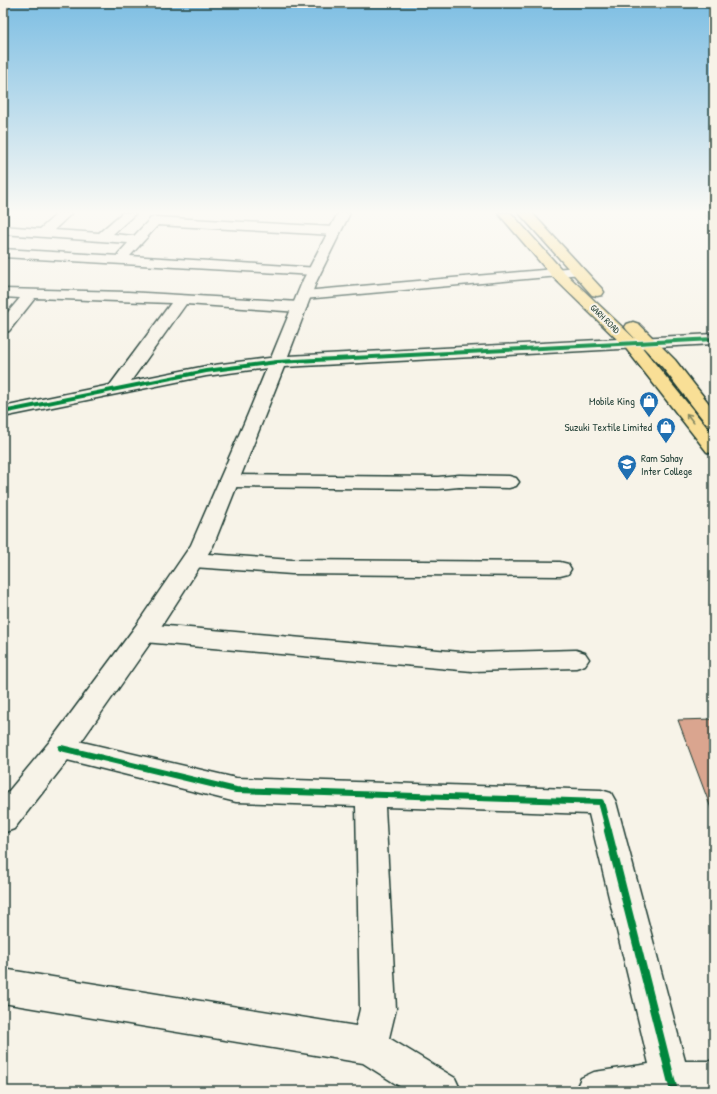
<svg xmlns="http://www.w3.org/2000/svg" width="717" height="1094" viewBox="0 0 717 1094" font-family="'Patrick Hand',sans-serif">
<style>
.building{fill:#daa58f;stroke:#1f3d34}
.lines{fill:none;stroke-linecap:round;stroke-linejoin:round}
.street-casing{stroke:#1f3d34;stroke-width:3}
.secondary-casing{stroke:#1f3d34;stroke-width:3}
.primary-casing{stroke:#1f3d34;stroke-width:3}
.street{fill:#f7f3e8;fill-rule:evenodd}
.secondary{fill:#f7f3e8;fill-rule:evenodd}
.primary{fill:#f9df96;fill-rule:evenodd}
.cycleway-far2-casing{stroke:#f7f3e8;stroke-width:6}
.cycleway-far1-casing{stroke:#f7f3e8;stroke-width:8}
.cycleway-casing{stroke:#f7f3e8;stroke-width:10}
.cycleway-far2{stroke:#00873e;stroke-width:4}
.cycleway-far1{stroke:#00873e;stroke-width:6}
.cycleway{stroke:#00873e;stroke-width:8}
.oneway{stroke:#818660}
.labels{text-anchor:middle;stroke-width:4;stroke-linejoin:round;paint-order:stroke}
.far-street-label{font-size:9px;fill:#1f3d34;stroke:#f7f3e8}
.poi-label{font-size:11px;fill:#1f3d34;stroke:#f7f3e8;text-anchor:end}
</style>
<rect width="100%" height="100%" fill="#f7f3e8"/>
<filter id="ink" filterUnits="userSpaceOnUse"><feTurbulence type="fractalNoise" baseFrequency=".025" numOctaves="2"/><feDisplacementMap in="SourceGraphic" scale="8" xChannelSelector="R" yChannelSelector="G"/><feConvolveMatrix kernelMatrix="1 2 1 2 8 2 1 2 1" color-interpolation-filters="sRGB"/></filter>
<g filter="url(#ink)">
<path class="building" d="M714 719V810L712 811 678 720Z"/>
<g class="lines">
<g class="street-casing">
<path id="street" d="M58 213H72L54 230 99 233 122 213H136L113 234 134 236 151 218 155 217 334 227 339 228 340 231 339 234 334 235 158 225 130 256 319 268 321 271 319 274 314 275 3 257V249L119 256 118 254 128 243 3 234V226L40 229Z
M705 213H714V219L710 218Z
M577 267 582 268 584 271 582 274 304 299 299 298 297 295 299 292 304 291Z
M3 289 128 292 299 302 304 304 307 307 304 310 299 312 186 304 131 381 206 366 277 357 283 358 285 362 283 366 206 376 3 417V407L110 385 171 303 35 298 9 331 3 333V318L20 298 3 297Z
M229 475 438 477 459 475 509 476 516 478 519 482 516 486 509 488 459 487 438 489 229 487 222 485 219 481 222 477Z
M193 553 292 560 560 562 568 564 571 569 568 574 560 576 292 574 193 567 185 565 182 560 185 555Z
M144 624 472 653 576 650 585 653 589 659 585 665 576 668 472 671 144 642 135 639 132 633 135 627Z
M61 737 236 778 601 790 611 793 616 802 685 1061H714V1091H575L581 1078 594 1072 649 1064 589 814 385 807 396 1009 389 1038 455 1078 461 1091H407L363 1063 3 1003V969L356 1026 360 1009 356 806 236 802 51 756 47 748 51 740Z"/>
</g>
<g class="secondary-casing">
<path id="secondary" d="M338 213H350L317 280 288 356 714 334V344L284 367 213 546 153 639 71 756 14 829 3 833V798L51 740 135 627 191 545 248 414 303 280Z"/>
</g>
<g class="primary-casing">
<path id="primary" d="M498 213H511L562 270 636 340 714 436V454L707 452 624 346 552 276Z
M519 213H532L602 289 604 292 602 295 597 296 592 295Z
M633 322 639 324 675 360 714 410V428L708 426 663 368 627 330 625 327 627 324Z"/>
</g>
<use href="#street" class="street"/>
<use href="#secondary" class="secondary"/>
<use href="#primary" class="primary"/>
<g class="cycleway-far2-casing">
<path id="cycleway-far2" d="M3 412 206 371 277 362 714 339"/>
</g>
<g class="cycleway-far1-casing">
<path id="cycleway-far1" d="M61 748 236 790 601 802 609 832"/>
</g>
<g class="cycleway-casing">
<path id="cycleway" d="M608 831 674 1091"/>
</g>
<use href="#cycleway-far2" class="cycleway-far2"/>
<use href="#cycleway-far1" class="cycleway-far1"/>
<use href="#cycleway" class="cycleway"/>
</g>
<defs><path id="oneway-shaft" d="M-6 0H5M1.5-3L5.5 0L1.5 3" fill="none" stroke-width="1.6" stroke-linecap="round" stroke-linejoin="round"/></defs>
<use class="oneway" href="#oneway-shaft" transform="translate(690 418) rotate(-128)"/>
</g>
<linearGradient id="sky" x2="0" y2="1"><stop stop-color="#7dbee3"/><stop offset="0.58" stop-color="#fbfaf5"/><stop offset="1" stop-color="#fbfaf5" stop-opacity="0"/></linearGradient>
<rect width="717" height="366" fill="url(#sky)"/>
<defs>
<g id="shop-pin" transform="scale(1)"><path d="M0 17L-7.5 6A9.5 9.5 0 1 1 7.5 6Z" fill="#1f6fb2" stroke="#f7f3e8"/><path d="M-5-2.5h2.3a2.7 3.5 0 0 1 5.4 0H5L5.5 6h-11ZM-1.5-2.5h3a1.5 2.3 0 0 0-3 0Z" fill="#fff"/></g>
<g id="university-pin" transform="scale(1)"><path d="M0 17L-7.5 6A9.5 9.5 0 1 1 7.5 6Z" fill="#1f6fb2" stroke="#f7f3e8"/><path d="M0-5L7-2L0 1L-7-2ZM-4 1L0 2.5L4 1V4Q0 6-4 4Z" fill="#fff"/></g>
</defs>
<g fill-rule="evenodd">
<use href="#shop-pin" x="649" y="401"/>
<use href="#shop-pin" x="666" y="427"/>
<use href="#university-pin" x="627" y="464"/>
</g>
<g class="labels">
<g class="far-street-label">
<text transform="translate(605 319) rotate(44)" y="3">GARH ROAD</text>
</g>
<g class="poi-label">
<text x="635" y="405">Mobile King</text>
<text x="652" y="431">Suzuki Textile Limited</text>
<text x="641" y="462" text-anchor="start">Ram Sahay<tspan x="641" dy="13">Inter College</tspan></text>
</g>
</g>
<rect width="717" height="1094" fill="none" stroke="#f7f3e8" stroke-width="16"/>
<rect x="8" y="8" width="701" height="1078" fill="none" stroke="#1f3d34" stroke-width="1.5" filter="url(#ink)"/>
</svg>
